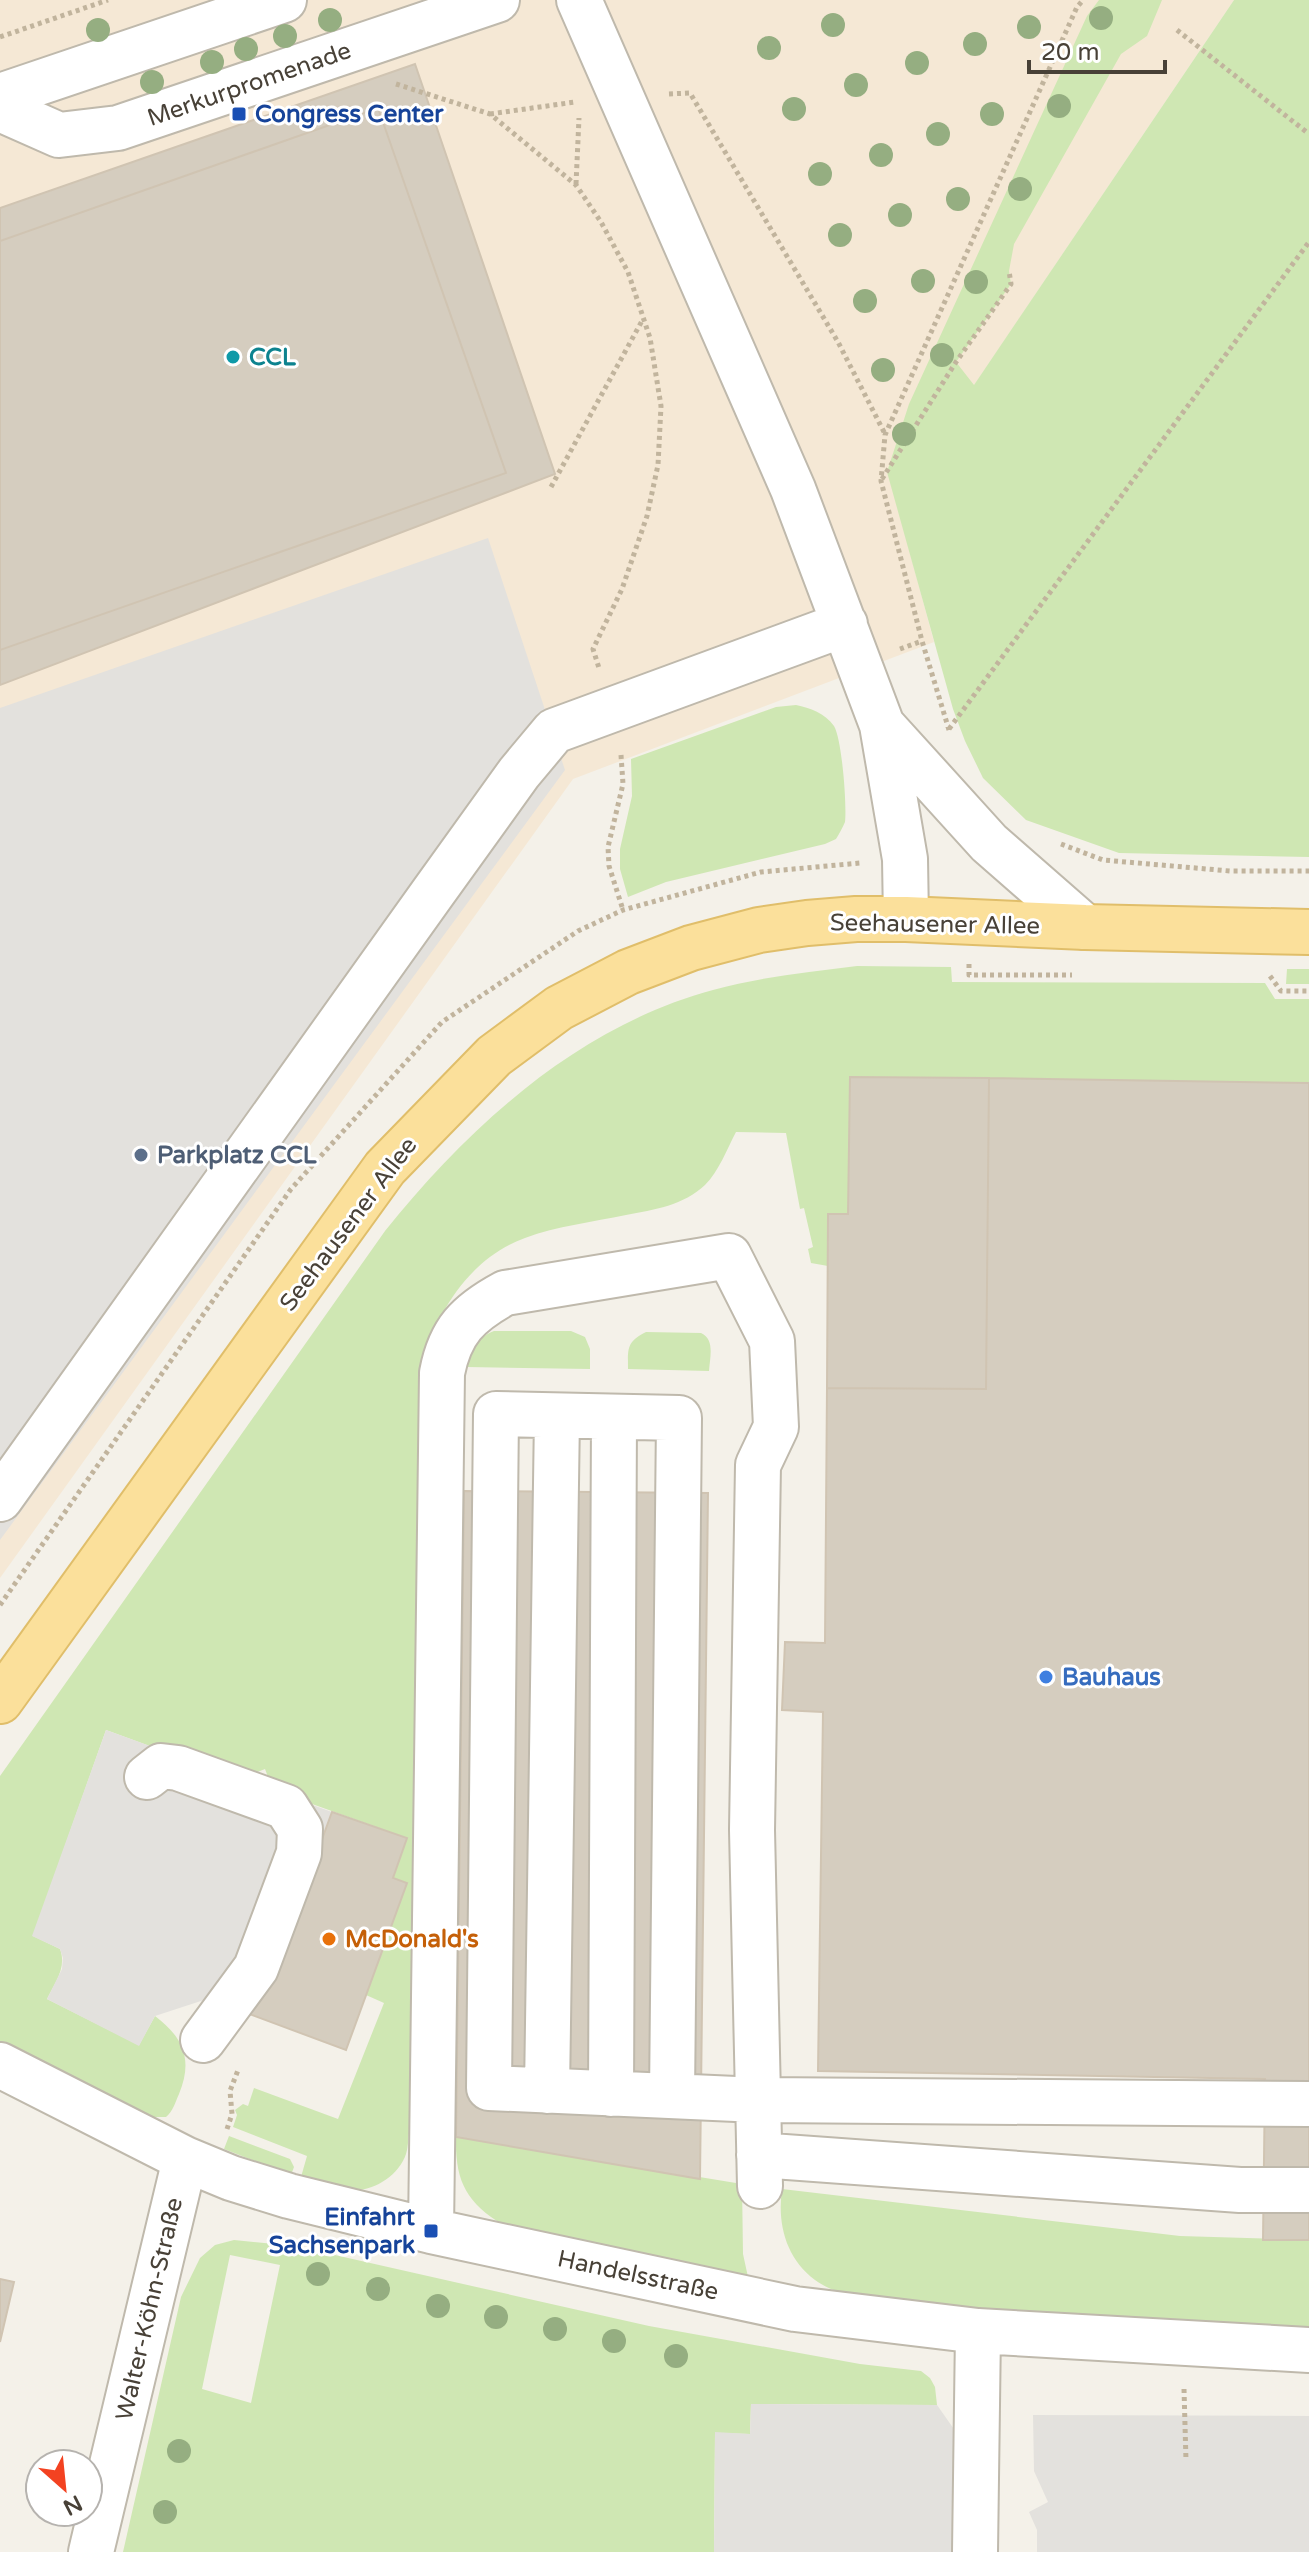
<svg xmlns="http://www.w3.org/2000/svg" width="1309" height="2552" viewBox="0 0 1309 2552" font-family="'Varela Round',sans-serif">
<style>
.commercial{fill:#f5e8d5}
.green{fill:#cfe7b3;fill-rule:evenodd}
.parking{fill:#e3e1dd}
.building{fill:#d5cdbf;stroke:#d0c4b2;stroke-width:2}
.lines{fill:none;stroke-linecap:round;stroke-linejoin:round}
.minor-casing{stroke:#bfb9ac;stroke-width:48}
.major-casing{stroke:#e0be6a;stroke-width:48}
.path{stroke:#c1b49d;stroke-width:5;stroke-dasharray:4 4;stroke-linecap:butt}
.minor{stroke:#fff;stroke-width:44}
.major{stroke:#fbe09b;stroke-width:44}
.tree{fill:#95ae81}
.transit-dot{fill:#1a4fb4;stroke:#fff;stroke-width:3}
.culture-dot{fill:#0f9aa8;stroke:#fff;stroke-width:3}
.service-dot{fill:#5c6f8a;stroke:#fff;stroke-width:3}
.shop-dot{fill:#3f7fe0;stroke:#fff;stroke-width:3}
.food-dot{fill:#e8710a;stroke:#fff;stroke-width:3}
.labels{text-anchor:middle;stroke-width:6;stroke-linejoin:round;paint-order:stroke}
.street-label{font-size:24px;fill:#484137;stroke:#fff}
.transit-label{font-size:24px;font-weight:bold;fill:#164399;stroke:#fff;text-anchor:start}
.culture-label{font-size:24px;font-weight:bold;fill:#0d838f;stroke:#fff;text-anchor:start}
.service-label{font-size:24px;font-weight:bold;fill:#4e5e75;stroke:#fff;text-anchor:start}
.shop-label{font-size:24px;font-weight:bold;fill:#366cbe;stroke:#fff;text-anchor:start}
.food-label{font-size:24px;font-weight:bold;fill:#c56008;stroke:#fff;text-anchor:start}
</style>
<rect width="100%" height="100%" fill="#f4f1e9"/>
<path class="commercial" d="M0 0H1234L896 501 934 642 573 779 0 1578Z"/>
<path class="green" d="M1099 0H1162L1147 36 1121 54 1014 244 1009 271 1011 284 956 362 974 385 1234 0H1309V857L1119 853 1026 820 983 778 965 741 953 709 887 472 909 404 1087 16Z
M796 705C810 708 825 713 834 726 842 739 847 806 845 822 843 827 839 834 836 839L825 844 666 882 628 897 620 869V849L632 796 631 759 776 707Z
M857 966 951 967 952 982 1265 983 1275 999H1309V1083L989 1078 848 1214H828V1266L811 1263 808 1249 813 1247 804 1208 800 1209 786 1133 736 1132C727 1149 719 1171 705 1185 684 1205 654 1210 626 1215 593 1222 557 1226 525 1238 470 1258 437 1311 421 1366L416 1819 409 2134C408 2140 408 2148 406 2154 399 2175 374 2192 351 2190 335 2188 317 2181 301 2177L307 2156 233 2127 237 2115 235 2110 243 2104 248 2106 254 2088 338 2119 384 2003 366 1995 407 1883 393 1878 407 1838 273 1790 265 1769 255 1773 259 1786 106 1730 33 1936 60 1949C67 1967 55 1983 47 1999L139 2045 155 2016C184 2038 193 2060 179 2094 175 2103 173 2111 166 2117H154L0 2041V1776L385 1231C470 1125 579 1026 713 990 760 977 808 972 857 966Z
M1287 969H1309V984H1286Z
M494 1331H571L585 1337 590 1349V1369L467 1367C468 1348 477 1338 494 1331Z
M646 1332 701 1333C715 1339 710 1357 709 1371L628 1369C628 1349 626 1342 646 1332Z
M229 2136 290 2159 294 2167 291 2175 224 2149Z
M456 2137 742 2184 743 2254 748 2277 503 2225C466 2202 455 2181 456 2137Z
M782 2189 1180 2236 1309 2240V2328C1178 2321 1046 2318 915 2303 884 2299 842 2300 815 2280 786 2258 777 2224 782 2189Z
M234 2240 295 2246 649 2326 860 2364 921 2371 930 2378 935 2387 937 2405 751 2404 750 2434 715 2433 714 2552H123L181 2297 200 2258 215 2245ZM230 2255 280 2265 251 2403 202 2389Z"/>
<path class="parking" d="M488 538 565 770 0 1540V708Z
M106 1730 332 1812 318 1850 244 2012 207 1999 155 2016 139 2046 47 1999 62 1969 63 1958 60 1949 32 1936Z
M751 2404 937 2405 975 2459V2552H714L715 2432 750 2434Z
M1033 2415 1309 2416V2552H1037V2530L1029 2512 1048 2502 1034 2471Z"/>
<path class="building" d="M415 64 555 474 0 685V208Z
M378 108 506 473 0 650V241Z
M850 1077 989 1078 986 1389 827 1388 828 1214H848Z
M989 1078 1309 1083V2240H1263L1265 2079 818 2071 823 1712 782 1710 785 1642 825 1643 827 1388 986 1389Z
M464 1491 708 1493 700 2179 456 2137Z
M332 1812 407 1838 393 1878 407 1883 346 2050 244 2012 318 1850Z
M0 2279 14 2282 0 2342Z"/>
<g class="lines">
<g class="minor-casing">
<path id="minor" d="M579 0 793 489 882 725 905 859 906 919
M0 96 284 0
M0 109 59 135 118 128 497 0
M882 725 989 843 1085 927
M0 1499 432 894 519 773 554 731 845 624
M147 1777 161 1766 178 1768 286 1807 300 1829 299 1853 256 1968 203 2040
M0 2065 185 2159 231 2178 289 2196 431 2231 795 2309 978 2331 1309 2350
M547 2091 557 1416
M611 2094 614 1417
M672 2096 679 1418 496 1414 489 2088 758 2100 1309 2104
M759 2155 1240 2190H1309
M431 2231 442 1373C450 1331 468 1313 505 1293L729 1256 772 1341 776 1427 758 1465 752 1830 760 2186
M91 2552 185 2159
M975 2552 978 2331"/>
</g>
<g class="major-casing">
<path id="major" d="M0 1701 385 1168 494 1056 559 1008 628 972 691 948 759 930 807 923 856 919H906L1085 927 1309 932"/>
</g>
<path class="path" d="M1177 30 1309 134
M0 37 108 0
M396 84 490 114 576 185 601 222 628 272 650 338 661 406 658 465 647 516 622 589 593 649 599 668
M669 94 690 93 838 342 885 434
M490 114 575 102
M576 184 579 118
M882 479 956 362 1011 284 1009 271
M551 487 643 319
M900 649 922 641
M949 729 1309 242
M949 730 922 641 881 481 885 435 1077 7 1083 0
M621 755 623 784 608 847 609 866 623 910
M1061 844 1103 860 1230 871H1309
M969 964V975H1072
M1270 976 1281 991H1309
M0 1605 291 1189 442 1022 578 931 623 910 761 872 860 863
M227 2129 232 2114 230 2091 238 2070
M1184 2389 1186 2461"/>
<use href="#minor" class="minor"/>
<use href="#major" class="major"/>
</g>
<g class="tree">
<circle cx="1101" cy="18" r="12"/>
<circle cx="330" cy="20" r="12"/>
<circle cx="833" cy="25" r="12"/>
<circle cx="1029" cy="27" r="12"/>
<circle cx="98" cy="30" r="12"/>
<circle cx="285" cy="36" r="12"/>
<circle cx="975" cy="44" r="12"/>
<circle cx="769" cy="48" r="12"/>
<circle cx="246" cy="49" r="12"/>
<circle cx="212" cy="62" r="12"/>
<circle cx="917" cy="63" r="12"/>
<circle cx="152" cy="82" r="12"/>
<circle cx="856" cy="85" r="12"/>
<circle cx="1059" cy="106" r="12"/>
<circle cx="794" cy="109" r="12"/>
<circle cx="992" cy="114" r="12"/>
<circle cx="938" cy="134" r="12"/>
<circle cx="881" cy="155" r="12"/>
<circle cx="820" cy="174" r="12"/>
<circle cx="1020" cy="189" r="12"/>
<circle cx="958" cy="199" r="12"/>
<circle cx="900" cy="215" r="12"/>
<circle cx="840" cy="235" r="12"/>
<circle cx="923" cy="281" r="12"/>
<circle cx="976" cy="282" r="12"/>
<circle cx="865" cy="301" r="12"/>
<circle cx="942" cy="355" r="12"/>
<circle cx="883" cy="370" r="12"/>
<circle cx="904" cy="434" r="12"/>
<circle cx="318" cy="2274" r="12"/>
<circle cx="378" cy="2289" r="12"/>
<circle cx="438" cy="2306" r="12"/>
<circle cx="496" cy="2317" r="12"/>
<circle cx="555" cy="2329" r="12"/>
<circle cx="614" cy="2341" r="12"/>
<circle cx="676" cy="2356" r="12"/>
<circle cx="179" cy="2451" r="12"/>
<circle cx="165" cy="2512" r="12"/>
</g>
<g class="transit-dot">
<rect x="231" y="106" width="16" height="16" rx="4"/>
<rect x="423" y="2223" width="16" height="16" rx="4"/>
</g>
<circle class="culture-dot" cx="233" cy="357" r="8"/>
<circle class="service-dot" cx="141" cy="1155" r="8"/>
<circle class="shop-dot" cx="1046" cy="1677" r="8"/>
<circle class="food-dot" cx="329" cy="1939" r="8"/>
<g class="labels">
<g class="street-label">
<text transform="translate(249 84) rotate(-19)" y="8">Merkurpromenade</text>
<text transform="translate(935 924) rotate(1)" y="8">Seehausener Allee</text>
<text transform="translate(348 1224) rotate(-53)" y="8">Seehausener Allee</text>
<text transform="translate(638 2275) rotate(12)" y="8">Handelsstraße</text>
<text transform="translate(149 2309) rotate(-77)" y="8">Walter-Köhn-Straße</text>
</g>
<g class="transit-label">
<text x="255" y="122">Congress Center</text>
<text x="415" y="2225" text-anchor="end">Einfahrt<tspan x="415" dy="28">Sachsenpark</tspan></text>
</g>
<g class="culture-label">
<text x="249" y="365">CCL</text>
</g>
<g class="service-label">
<text x="157" y="1163">Parkplatz CCL</text>
</g>
<g class="shop-label">
<text x="1062" y="1685">Bauhaus</text>
</g>
<g class="food-label">
<text x="345" y="1947">McDonald's</text>
</g>
</g>
<g transform="translate(64 2488) rotate(153)"><circle r="38" fill="#ffffff" stroke="#b6b3af" stroke-width="2"/>
<path d="M0-6L14 30L0 20L-14 30Z" fill="#f34221"/>
<text y="-12" font-size="22" font-weight="bold" text-anchor="middle" fill="#484137">N</text>
</g>
<path d="M1029 60v12h136v-12" fill="none" stroke="#484137" stroke-width="4"/>
<text x="1041" y="60" font-size="24" fill="#484137" stroke="#ffffff" stroke-width="6" paint-order="stroke">20 m</text>
</svg>
